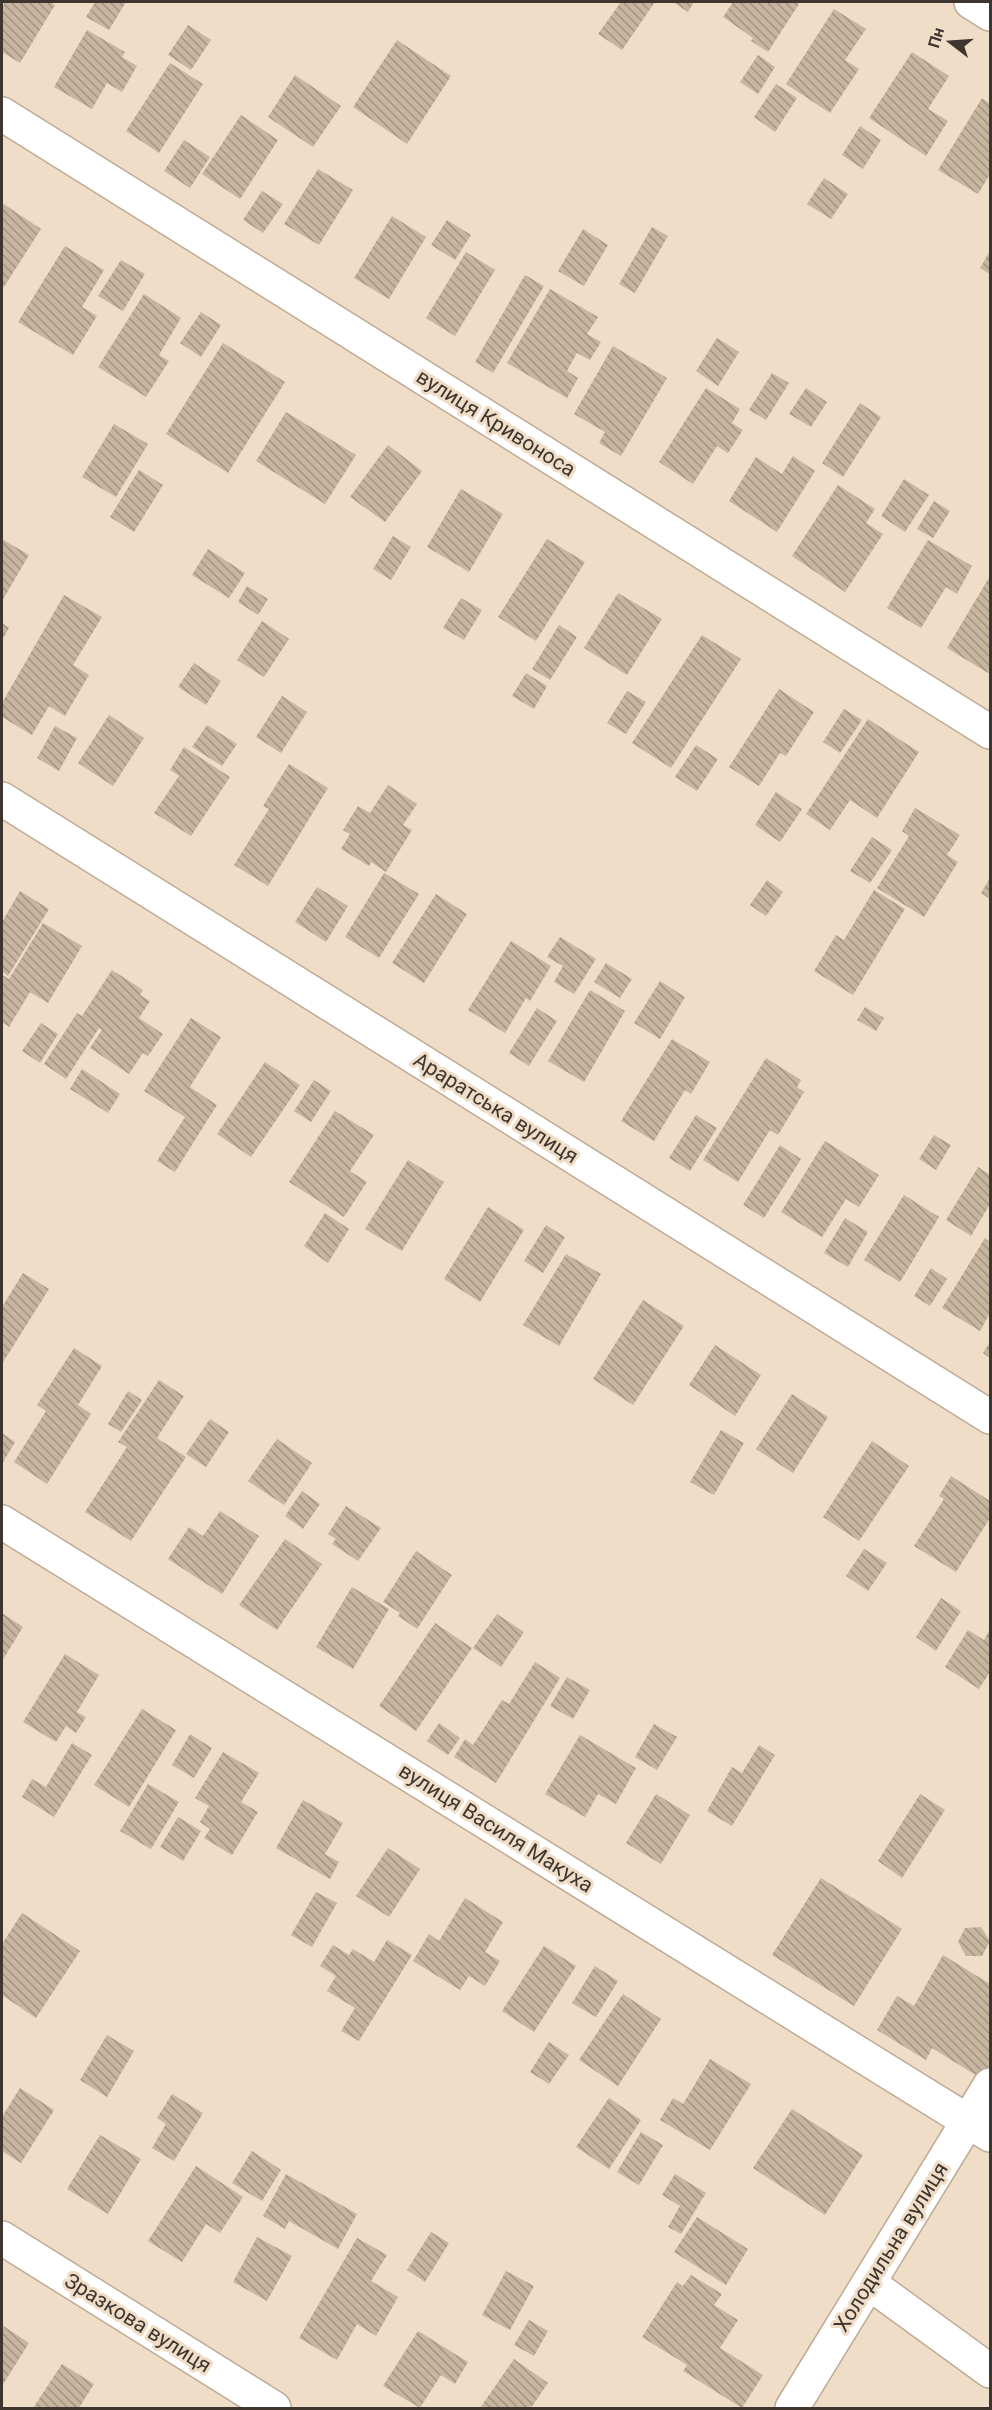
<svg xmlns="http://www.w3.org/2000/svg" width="992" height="2410" viewBox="0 0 992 2410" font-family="Roboto,sans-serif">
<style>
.building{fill:url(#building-back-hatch)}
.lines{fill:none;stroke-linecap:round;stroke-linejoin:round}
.minor-casing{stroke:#beab96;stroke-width:36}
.minor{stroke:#fff;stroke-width:33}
.labels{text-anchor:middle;stroke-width:6;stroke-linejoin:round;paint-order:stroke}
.street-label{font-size:21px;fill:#3e362e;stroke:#f0ddc7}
</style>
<defs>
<pattern id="building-back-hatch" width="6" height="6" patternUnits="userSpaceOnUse" patternTransform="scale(1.5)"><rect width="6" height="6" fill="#c8b5a0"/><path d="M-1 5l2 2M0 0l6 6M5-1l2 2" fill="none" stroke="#a49483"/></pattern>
</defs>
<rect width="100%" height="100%" fill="#f0ddc7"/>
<path class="building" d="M5 2H50L55 5 20 63 2 52V7Z
M95 2H126L109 30 86 17Z
M621 2H655L622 50 598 34Z
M673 2H694L688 12Z
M733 2H795L799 4 768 52 751 41 753 38 723 17Z
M834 9 866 29 845 60 859 69 830 113 786 84Z
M188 25 211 40 191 70 168 55Z
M87 30 125 52 122 57 137 66 122 92 107 83 92 109 54 87Z
M397 40 451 76 407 144 353 107Z
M912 52 949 76 928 109 948 121 926 156 869 118Z
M758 55 775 67 758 94 740 82Z
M170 63 203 84 159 153 126 131Z
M295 75 341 106 313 147 268 117Z
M776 84 797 98 775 132 754 117Z
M982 98 990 104V174L978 194 938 170Z
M241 115 278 140 240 199 202 174Z
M860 126 881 140 863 169 842 155Z
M184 140 210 157 190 188 164 171Z
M318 169 353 190 319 245 284 224Z
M824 178 848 194 831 219 807 204Z
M262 191 283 204 263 233 243 220Z
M2 203 41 229 4 287 2 286Z
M392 216 426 237 389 299 354 278Z
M447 220 471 235 455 260 431 245Z
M652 227 668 236 635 293 619 284Z
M583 229 608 245 584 286 558 271Z
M65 246 104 270 82 307 97 316 73 355 18 322Z
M990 251V274L980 268Z
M466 252 495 270 455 336 426 318Z
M121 260 145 274 123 311 98 296Z
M525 275 544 286 493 373 475 362Z
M550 289 598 317 587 334 601 342 590 360 577 353 567 371 578 378 567 398 507 363Z
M144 294 181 318 159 355 169 361 146 397 98 367Z
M201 312 221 325 201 357 180 343Z
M717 338 739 352 718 386 696 371Z
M223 343 285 382 228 473 166 434Z
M613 346 667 378 621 456 599 443 605 432 574 414Z
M772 373 789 383 766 420 749 410Z
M706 388 740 409 732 423 743 430 728 453 717 446 693 484 659 462Z
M806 388 827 402 811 427 789 414Z
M860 403 881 417 843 477 822 463Z
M286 412 356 455 325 504 256 461Z
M114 424 148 444 116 497 82 477Z
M388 445 422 471 385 522 350 497Z
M793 456 815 471 777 532 729 501 756 457 782 474Z
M139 470 163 485 134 532 110 517Z
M904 479 929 495 905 532 881 516Z
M838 485 875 509 866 523 883 534 845 592 792 556Z
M461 489 503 514 469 572 427 547Z
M934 501 950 511 933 538 917 529Z
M393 536 411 547 391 580 373 569Z
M2 539 29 555 2 601Z
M547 539 585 562 536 641 498 617Z
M928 540 972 566 957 594 946 587 921 628 887 608Z
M208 549 245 573 229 598 192 575Z
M990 576V669L988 673 947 648Z
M247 586 268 599 258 615 238 602Z
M618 593 662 619 627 675 584 648Z
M64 595 102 617 73 665 89 675 65 716 49 706 32 735 2 717V703Z
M461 598 482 610 464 640 443 628Z
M262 621 289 639 264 677 237 660Z
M2 623 9 628 2 640Z
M559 625 577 637 550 680 532 669Z
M702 635 741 659 671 768 632 743Z
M194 663 221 681 206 705 178 687Z
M526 673 547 686 534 709 512 696Z
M779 689 814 712 786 756 780 753 759 786 729 767Z
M627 691 646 702 626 734 607 723Z
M282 696 307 712 281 753 256 737Z
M844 709 862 720 840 753 823 742Z
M109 715 144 738 113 786 78 763Z
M868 719 919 752 877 818 850 800 830 830 806 814Z
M207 725 237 744 222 766 192 747Z
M55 726 77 738 59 771 37 758Z
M696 745 718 759 697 791 675 777Z
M184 747 230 777 191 836 154 813 179 776 170 770Z
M289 764 328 788 268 886 234 865 269 809 263 806Z
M388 785 417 804 403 825 412 830 386 872 371 862 369 866 341 849 350 834 343 830 358 806 370 813Z
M776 792 802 809 780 842 755 825Z
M915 808 960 835 947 855 958 862 924 917 877 888 909 836 902 831Z
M872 837 892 850 870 883 850 871Z
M384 873 419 894 379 958 345 937Z
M990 878V899L981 893Z
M767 880 783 892 766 916 750 905Z
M317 887 348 906 326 942 295 922Z
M874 890 905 909 853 995 814 971 836 935 844 940Z
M20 891 49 909 8 976 2 971V922Z
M436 894 467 914 424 983 392 963Z
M43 923 82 946 48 1003 30 992 9 1027 2 1022V975L9 979Z
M560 937 596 959 574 994 554 982 563 966 547 957Z
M511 941 551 966 530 1001 526 998 505 1033 468 1010Z
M606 963 632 979 620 998 594 982Z
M112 970 143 990 140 995 150 1001 139 1018 163 1034 148 1056 143 1053 129 1074 90 1048 102 1030 99 1028 66 1079 44 1064 77 1013 82 1016Z
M660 981 685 997 660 1039 634 1023Z
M590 990 625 1011 584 1082 548 1061Z
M865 1007 884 1018 876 1031 857 1020Z
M537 1008 557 1021 529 1066 509 1053Z
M191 1018 221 1037 190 1087 217 1105 175 1172 157 1161 185 1117 144 1091Z
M41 1023 58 1034 40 1063 22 1051Z
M672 1039 710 1062 691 1094 685 1090 654 1141 621 1121Z
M766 1058 801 1080 797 1087 804 1092 778 1135 770 1130 738 1182 703 1160Z
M265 1062 300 1085 251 1157 217 1134Z
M82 1069 120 1094 108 1113 70 1089Z
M314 1080 331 1091 311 1122 294 1111Z
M335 1111 374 1135 350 1171 367 1182 344 1217 289 1182Z
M696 1115 717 1128 690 1171 669 1158Z
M934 1135 951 1145 936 1170 919 1159Z
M825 1141 879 1175 859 1207 846 1199 822 1237 781 1212Z
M780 1145 801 1159 764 1218 743 1205Z
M408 1160 444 1182 402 1251 365 1229Z
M978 1167 990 1175V1204L971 1236 946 1220Z
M904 1195 939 1217 900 1282 864 1260Z
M488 1207 524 1230 480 1302 444 1279Z
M325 1213 349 1229 328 1263 304 1246Z
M845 1218 868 1232 848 1267 824 1253Z
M546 1225 565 1237 543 1273 524 1261Z
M985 1238 990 1242V1313L980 1331 942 1308Z
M566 1254 601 1274 559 1346 523 1325Z
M931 1268 947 1279 930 1306 914 1296Z
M23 1273 49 1289 2 1364V1307Z
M643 1300 684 1326 633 1405 593 1379Z
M990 1342V1358L983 1353Z
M715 1345 761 1375 735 1416 689 1385Z
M74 1348 102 1366 78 1405 91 1414 47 1484 14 1462 46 1411 37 1405Z
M159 1380 184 1396 157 1438 186 1457 131 1541 85 1512 127 1447 118 1442Z
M128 1391 142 1400 121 1432 108 1424Z
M792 1394 828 1417 793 1473 756 1449Z
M210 1419 229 1432 206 1467 186 1454Z
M721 1430 744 1443 714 1495 690 1482Z
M2 1433 15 1442 2 1464Z
M277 1439 312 1463 284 1505 248 1481Z
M872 1441 909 1466 859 1541 823 1517Z
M951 1476 990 1501V1518L956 1572 914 1546 944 1499 939 1496Z
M302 1491 320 1504 303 1529 285 1516Z
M346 1506 381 1528 358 1561 332 1544 336 1539 328 1534Z
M220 1511 259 1536 222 1594 168 1559 189 1527 203 1536Z
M285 1539 322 1564 277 1630 239 1605Z
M864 1549 887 1563 868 1591 846 1576Z
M416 1551 452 1575 417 1629 398 1616 400 1613 383 1602Z
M352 1587 389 1609 353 1669 316 1647Z
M941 1598 961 1611 936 1651 916 1637Z
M2 1613 23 1627 2 1661Z
M497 1614 524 1632 501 1667 473 1648Z
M435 1623 472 1648 416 1731 379 1706Z
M990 1629V1672L979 1689 945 1667 968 1630 984 1640Z
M65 1654 99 1675 77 1712 86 1717 76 1733 66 1726 56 1742 23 1722Z
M535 1662 560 1678 496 1783 454 1757 465 1739 473 1745 502 1700 509 1704Z
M567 1677 590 1690 573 1719 550 1706Z
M142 1709 176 1730 129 1807 94 1785Z
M439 1723 460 1738 448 1755 427 1741Z
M654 1724 677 1737 657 1770 635 1757Z
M190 1734 212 1748 194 1778 172 1765Z
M580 1735 636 1768 616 1804 598 1794 585 1817 545 1794Z
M72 1743 92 1755 54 1817 22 1797 32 1779 46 1787Z
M759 1745 775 1755 732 1826 707 1811 732 1767 742 1773Z
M223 1752 259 1773 241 1802 258 1812 232 1855 204 1838 210 1829 200 1822 209 1806 195 1798Z
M148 1784 179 1802 151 1849 120 1831Z
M656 1794 690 1815 661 1864 626 1843Z
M920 1794 945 1810 902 1878 878 1861Z
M303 1800 343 1823 325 1854 339 1862 330 1879 276 1848Z
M178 1817 201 1831 183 1861 160 1847Z
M388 1848 420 1869 389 1917 356 1896Z
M821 1878 902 1929 854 2006 772 1955Z
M316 1892 337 1903 312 1947 291 1935Z
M465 1898 503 1922 485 1952 500 1961 485 1986 469 1976 460 1990 413 1961 429 1934 439 1941Z
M22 1913 80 1951 36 2018 2 1995V1944Z
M981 1927 990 1941 982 1956H966L958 1942 965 1928Z
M387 1940 412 1955 359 2041 341 2031 355 2008 327 1991 336 1976 320 1966 333 1945 349 1955 353 1949 374 1962Z
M544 1946 576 1966 534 2032 502 2011Z
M943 1955 990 1984V2065L982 2079 932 2048 926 2060 877 2030 897 1996 914 2006Z
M595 1966 618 1981 596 2017 572 2003Z
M623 1994 661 2019 618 2086 579 2060Z
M107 2035 134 2051 107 2097 80 2080Z
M549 2042 569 2055 549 2084 530 2072Z
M710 2059 751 2084 710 2150 660 2120 673 2098 683 2104Z
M20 2088 54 2110 21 2163 2 2151V2117Z
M172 2094 203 2113 174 2161 152 2148 166 2124 157 2118Z
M609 2098 641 2120 609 2169 576 2147Z
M792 2109 863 2155 825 2215 753 2168Z
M641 2132 663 2145 639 2185 617 2172Z
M100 2135 141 2159 108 2214 67 2189Z
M252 2151 281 2170 262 2201 232 2183Z
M196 2166 243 2197 220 2233 206 2224 182 2262 148 2241Z
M286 2174 357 2214 338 2249 289 2221 285 2229 263 2216Z
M675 2174 706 2193 681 2234 668 2227 680 2206 662 2195Z
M697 2217 748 2249 726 2285 674 2252Z
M431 2232 449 2243 425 2282 407 2270Z
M257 2237 292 2256 267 2301 233 2282Z
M357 2238 387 2255 371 2281 398 2297 376 2336 357 2324 337 2360 299 2338Z
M506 2271 534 2286 510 2330 482 2315Z
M691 2275 722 2294 714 2305 738 2320 720 2348 763 2375 742 2408 683 2371 687 2365 642 2337 677 2282 683 2286Z
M529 2320 548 2331 534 2356 514 2345Z
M2 2325 29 2343 2 2386Z
M418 2331 468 2362 455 2384 441 2375 420 2408 383 2386Z
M514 2359 548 2383 531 2408H480Z
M62 2364 94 2384 79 2408H33Z"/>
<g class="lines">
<g class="minor-casing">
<path id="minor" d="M971 2 990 14
M2 114 990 732
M2 799 990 1417
M2 1522 990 2135
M2 2238 274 2408
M869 2283 990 2371
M792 2408 990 2085"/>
</g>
<use href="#minor" class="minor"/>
</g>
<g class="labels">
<g class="street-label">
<text transform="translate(496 423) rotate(32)" y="7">вулиця Кривоноса</text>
<text transform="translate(496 1108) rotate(32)" y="7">Араратська вулиця</text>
<text transform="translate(496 1828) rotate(32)" y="7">вулиця Василя Макуха</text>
<text transform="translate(891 2247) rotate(-58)" y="7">Холодильна вулиця</text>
<text transform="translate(138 2323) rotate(32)" y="7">Зразкова вулиця</text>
</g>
</g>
<rect width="992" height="2410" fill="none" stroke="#3e362e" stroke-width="6"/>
<g transform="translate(950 42) rotate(287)" stroke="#f0ddc7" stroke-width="4.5" paint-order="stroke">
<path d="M0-4.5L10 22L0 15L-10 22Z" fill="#3e362e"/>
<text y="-9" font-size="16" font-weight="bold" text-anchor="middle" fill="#3e362e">Пн</text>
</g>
</svg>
